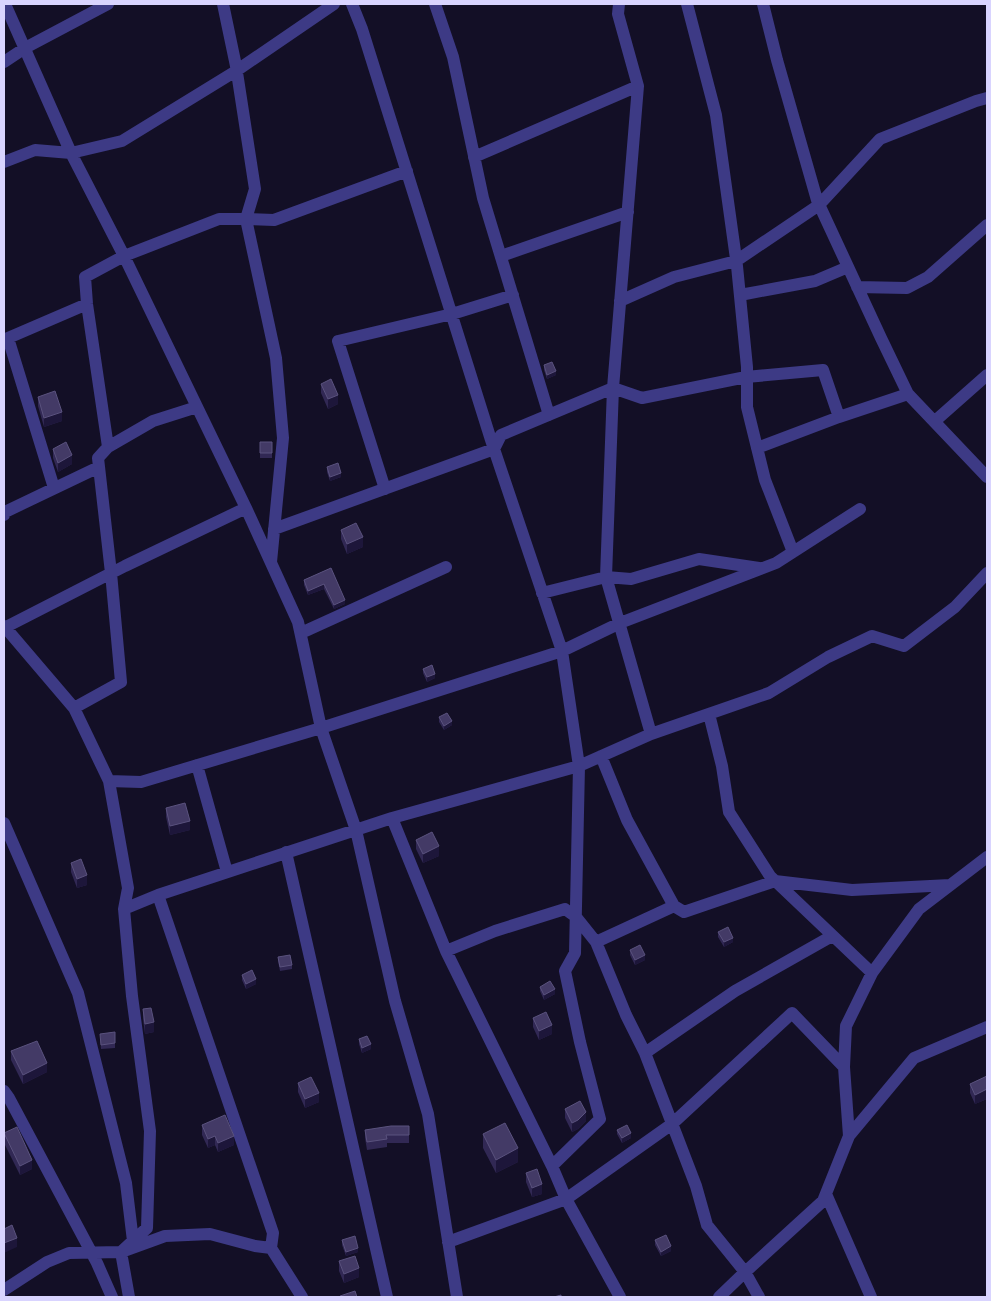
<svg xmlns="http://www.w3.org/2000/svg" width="991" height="1301" viewBox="0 0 991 1301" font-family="Helvetica,sans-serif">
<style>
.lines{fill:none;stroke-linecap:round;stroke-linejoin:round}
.street{stroke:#3d3a85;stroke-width:12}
.wall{fill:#312854}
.shaded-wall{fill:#1d163a}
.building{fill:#433a66;stroke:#5a527e}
</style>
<rect width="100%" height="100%" fill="#130f26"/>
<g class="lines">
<path class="street" d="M5 4 71 153 124 256 246 508 298 622 321 728 356 830 395 1001 428 1114 457 1297
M223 4 236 66 255 189 246 219 276 358 283 438 271 562
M352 4 362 29 491 440 562 651 579 766 575 953 565 971 580 1042 600 1119 552 1166
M435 4 453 57 483 198 549 415
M619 4 618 14 638 86 613 388 606 577 651 734
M687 4 716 115 737 266 747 367V407L765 480 793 552
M763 4 777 60 817 200 881 338 908 394 987 477
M4 62 25 48 108 4
M474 157 638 86
M4 162 35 150 71 153 122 141 236 71 334 4
M501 256 628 212
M857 287 907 288 928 277 987 225
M740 295 815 281 848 267
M620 301 674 277 736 261 819 205 880 139 976 101 987 98
M8 338 54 488
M4 341 8 338 87 304
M935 421 987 375
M108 447 153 421 197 407
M757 448 839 417 908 394
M385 489 338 341 452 314 513 295
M4 515 5 512 99 467
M274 529 494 449 501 435 613 388 642 398 746 377 823 370 839 417
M542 593 606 577 631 579 699 559 759 568
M4 626 74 708 109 781 128 888 124 909 132 996 150 1131 147 1228 121 1252 129 1297
M4 628 125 566 246 508
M301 633 446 567
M74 708 121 682 111 573 98 458 108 447 87 304 85 277 124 256 219 219H246L274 220 407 171
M709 714 722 766 729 812 770 876 872 973
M601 756 627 820 674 906
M197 765 227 872
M109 781 141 782 321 728 562 651 620 623 776 563 860 509
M392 818 446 951 552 1166 566 1199 620 1297
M4 823 78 993 126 1183 133 1241
M286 852 387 1297
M158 895 273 1233 271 1248 302 1297
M124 909 158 895 392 818 579 766 651 734 769 693 828 657 872 636 904 646 955 607 987 573
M596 942 626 1015 645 1053 696 1186 707 1225 745 1272 759 1297
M446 951 495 931 565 909 576 917 596 942 674 906 684 912 775 881 852 890 950 885
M645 1053 735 991 832 936
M4 1091 9 1098 97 1263 112 1297
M849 1136 914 1058 987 1027
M826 1194 871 1297
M448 1242 566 1199 672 1124 792 1013 844 1067
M4 1290 47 1262 69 1253 121 1252 165 1236 210 1234 255 1246 271 1248
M719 1297 743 1274 823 1201 849 1136 844 1067 846 1026 872 973 919 909 987 857"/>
</g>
<path class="wall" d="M544 365 556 375 547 379 544 370Z
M321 384 338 404 328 409 321 393Z
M38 397 62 421 44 427 38 406Z
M260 442H272V458H260Z
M53 449 72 464 58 472 53 458Z
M327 467 341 477 330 481 327 472Z
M341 530 363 547 347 554 341 539Z
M331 568 345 604 334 609 324 589 308 595 304 585V580Z
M423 669 435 678 427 682 423 673Z
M439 717 452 725 444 730 439 722Z
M166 808 190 830 170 835 166 817Z
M416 840 439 856 423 863 416 849Z
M71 863 87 885 77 888 71 872Z
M718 932 733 942 724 947 718 937Z
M630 950 645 960 635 965 630 955Z
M278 957 292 965V969L280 971 278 961Z
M242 975 256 984 246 989 242 980Z
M540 987 555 994 544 1000 540 991Z
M143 1009 154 1032 145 1034 143 1019Z
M533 1018 552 1034 539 1040 533 1027Z
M100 1038 115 1043V1048L101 1049Z
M359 1039 371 1049 362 1053 359 1044Z
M11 1051 47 1072 23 1084 11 1060Z
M987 1076V1099L975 1104 970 1093V1084Z
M298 1083 319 1102 305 1108 298 1092Z
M565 1109 586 1121 578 1129 572 1132 565 1118Z
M202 1125 234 1145 218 1152 215 1145 208 1148 202 1135Z
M409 1126V1143H387V1147L367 1150 365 1138V1130Z
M617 1130 631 1138 622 1143 617 1134Z
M4 1133 32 1169 20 1175 4 1143Z
M483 1134 518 1162 496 1173 483 1148Z
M526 1173 542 1194 532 1197 526 1182Z
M342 1240 358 1252 346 1256 342 1245Z
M655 1240 671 1251 661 1256 655 1245Z
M339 1261 359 1277 344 1283 339 1271Z"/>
<path class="shaded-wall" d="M556 371V375L547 379V375Z
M338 395V404L328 409V399Z
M62 412V421L44 427V418Z
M72 455V464L58 472V463Z
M341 473V477L330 481V477Z
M363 537V547L347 554V544Z
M324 584V589L308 595V591Z
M345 600V604L334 609V605Z
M435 674V678L427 682V677Z
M452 721V725L444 730V726Z
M190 821V830L170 835V826Z
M439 846V856L423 863V854Z
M87 875V885L77 888V879Z
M733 938V942L724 947V942Z
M645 955V960L635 965V960Z
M256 979V984L246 989V984Z
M555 989V994L544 1000V995Z
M154 1022V1032L145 1034V1024Z
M552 1025V1034L539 1040V1031Z
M371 1044V1049L362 1053V1048Z
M47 1063V1072L23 1084V1075Z
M987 1089V1099L975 1104V1095Z
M319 1093V1102L305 1108V1099Z
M586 1112V1121L578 1129 572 1132V1123Z
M631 1133V1138L622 1143V1138Z
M215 1136V1145L208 1148V1139Z
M234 1136V1145L218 1152V1143Z
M518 1148V1162L496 1173V1160Z
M32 1160V1169L20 1175V1166Z
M542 1184V1194L532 1197V1188Z
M17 1238V1247L4 1253V1243Z
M671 1246V1251L661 1256V1252Z
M358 1248V1252L346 1256V1252Z
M359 1268V1277L344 1283V1274Z"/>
<path class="building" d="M552 362 556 371 547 375 544 365Z
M331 379 338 395 328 399 321 384Z
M55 391 62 412 44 418 38 397Z
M66 442 72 455 58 463 53 449Z
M260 442H272V453H260Z
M338 463 341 473 330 477 327 467Z
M356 523 363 537 347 544 341 530Z
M331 568 345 600 334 605 324 584 308 591 304 580Z
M432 665 435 674 427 677 423 669Z
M447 713 452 721 444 726 439 717Z
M185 803 190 821 170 826 166 808Z
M432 832 439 846 423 854 416 840Z
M81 859 87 875 77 879 71 863Z
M728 927 733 938 724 942 718 932Z
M640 945 645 955 635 960 630 950Z
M290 955 292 965 280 967 278 957Z
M252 970 256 979 246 984 242 975Z
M550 981 555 989 544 995 540 987Z
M151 1008 154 1022 145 1024 143 1009Z
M546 1012 552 1025 539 1031 533 1018Z
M115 1032V1043L101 1045 100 1034Z
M367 1036 371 1044 362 1048 359 1039Z
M37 1041 47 1063 23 1075 11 1051Z
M987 1076V1089L975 1095 970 1084Z
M311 1077 319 1093 305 1099 298 1083Z
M580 1101 586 1112 578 1120 572 1123 565 1109Z
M225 1115 234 1136 218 1143 215 1136 208 1139 202 1125Z
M505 1123 518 1148 496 1160 483 1134Z
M627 1125 631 1133 622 1138 617 1130Z
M391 1126H409V1135H386L387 1139 367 1142 365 1130Z
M17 1127 32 1160 20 1166 4 1133Z
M537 1169 542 1184 532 1188 526 1173Z
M12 1225 17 1238 4 1243V1229Z
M666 1235 671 1246 661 1252 655 1240Z
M355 1236 358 1248 346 1252 342 1240Z
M355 1256 359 1268 344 1274 339 1261Z
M355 1291 357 1297H341L340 1296Z
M561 1295V1297H554Z"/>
<rect width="991" height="1301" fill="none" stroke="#d9d4ff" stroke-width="10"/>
</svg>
